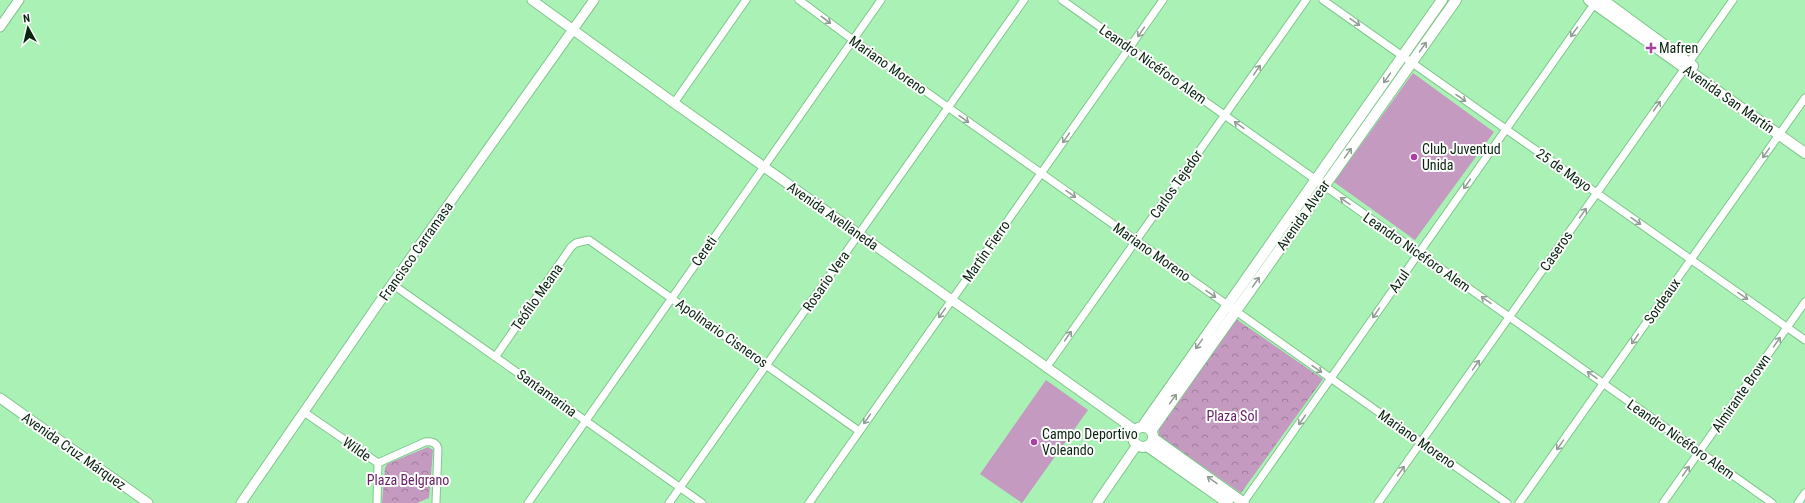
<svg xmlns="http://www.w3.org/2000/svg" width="1805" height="503" viewBox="0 0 1805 503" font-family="'Roboto Condensed',sans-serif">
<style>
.grass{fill:url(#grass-tufts)}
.park{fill:url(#park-crowns)}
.pitch{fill:#c59ac1}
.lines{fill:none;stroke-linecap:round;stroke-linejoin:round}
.minor-casing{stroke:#81c78d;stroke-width:9}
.tertiary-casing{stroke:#81c78d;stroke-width:11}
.secondary-casing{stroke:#81c78d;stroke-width:12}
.minor{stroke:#fff;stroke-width:7}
.tertiary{stroke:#fff;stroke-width:9}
.secondary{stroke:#fff;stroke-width:10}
.oneway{stroke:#909d93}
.poi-dot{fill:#a841a4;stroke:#fdfdfd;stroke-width:1.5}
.labels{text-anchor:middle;stroke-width:4;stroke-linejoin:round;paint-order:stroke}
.poi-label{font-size:14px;fill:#08250f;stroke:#fdfdfd;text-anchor:start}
.street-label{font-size:14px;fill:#08250f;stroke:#fdfdfd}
.park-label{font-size:14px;fill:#692267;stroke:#fdfdfd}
</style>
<defs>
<pattern id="grass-tufts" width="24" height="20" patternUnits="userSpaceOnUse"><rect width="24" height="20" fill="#c59ac1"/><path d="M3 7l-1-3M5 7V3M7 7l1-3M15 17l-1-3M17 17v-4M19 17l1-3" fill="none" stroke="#9e7d9b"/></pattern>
<pattern id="park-crowns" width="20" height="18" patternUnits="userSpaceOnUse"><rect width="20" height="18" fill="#c59ac1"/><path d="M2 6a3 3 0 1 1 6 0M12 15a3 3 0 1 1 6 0" fill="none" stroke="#9e7d9b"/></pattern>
</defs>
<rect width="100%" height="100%" fill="#a9f1b5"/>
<path class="grass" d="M1402 64 1404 65 1329 171 1327 170Z"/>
<path class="park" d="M1236 319 1323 379 1241 493 1159 436V425Z
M428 447 433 450 429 498 417 503H382L385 468 387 464Z"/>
<path class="pitch" d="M1413 73 1494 132 1415 240 1334 182Z
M1046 380 1088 410 1022 503 980 474Z"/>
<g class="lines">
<g class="minor-casing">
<path id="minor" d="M799 0 853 40 1507 503
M1062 0 1772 503
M1323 0 1805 340
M674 103 746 0
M392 284 702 503
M496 356 571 247 576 243 589 240 859 431
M1046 368 1306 0
M304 412 378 463 377 503
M378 463 425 442C431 441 436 442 438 448L436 502
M528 503 881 0
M669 503 1024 0
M809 503 1163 0
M1243 503 1597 0
M1378 503 1733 0
M1519 503 1805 98
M1663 503 1805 302
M1798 503 1805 493"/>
</g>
<g class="tertiary-casing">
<path id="tertiary" d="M532 0 674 103 1135 430
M0 27 19 0
M0 398 148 503
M241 503 392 284 594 0
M1097 503 1137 445"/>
</g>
<g class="secondary-casing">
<path id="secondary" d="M1589 0 1805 153
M1603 0 1693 66
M1133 437a10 10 0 1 1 20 0a10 10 0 1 1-20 0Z
M1142 427 1442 0
M1151 431 1456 0
M1153 438 1244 503
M1147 446 1228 503"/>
</g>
<use href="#minor" class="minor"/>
<use href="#tertiary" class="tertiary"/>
<use href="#secondary" class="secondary"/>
</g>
<defs><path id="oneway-shaft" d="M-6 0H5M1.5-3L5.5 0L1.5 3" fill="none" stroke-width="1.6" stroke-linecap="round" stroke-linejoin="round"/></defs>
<g class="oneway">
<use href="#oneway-shaft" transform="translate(826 20) rotate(37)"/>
<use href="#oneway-shaft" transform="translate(1355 22) rotate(35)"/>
<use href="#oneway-shaft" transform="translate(1141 32) rotate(125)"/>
<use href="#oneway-shaft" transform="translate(1574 32) rotate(126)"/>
<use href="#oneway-shaft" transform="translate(1423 47) rotate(-55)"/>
<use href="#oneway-shaft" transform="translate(1257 70) rotate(-55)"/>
<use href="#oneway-shaft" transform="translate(1387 78) rotate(125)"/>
<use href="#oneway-shaft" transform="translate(1461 98) rotate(35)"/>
<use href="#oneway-shaft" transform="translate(1657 106) rotate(-55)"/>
<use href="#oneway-shaft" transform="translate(964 119) rotate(35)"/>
<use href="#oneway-shaft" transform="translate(1239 125) rotate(-145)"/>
<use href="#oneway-shaft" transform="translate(1066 138) rotate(125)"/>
<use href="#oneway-shaft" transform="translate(1348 153) rotate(-55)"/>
<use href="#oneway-shaft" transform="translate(1766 153) rotate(125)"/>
<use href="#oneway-shaft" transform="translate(1467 184) rotate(125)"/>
<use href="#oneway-shaft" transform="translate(1071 194) rotate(35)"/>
<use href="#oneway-shaft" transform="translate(1345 201) rotate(-145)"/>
<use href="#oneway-shaft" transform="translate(1583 213) rotate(-55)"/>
<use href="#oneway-shaft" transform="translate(1636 221) rotate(35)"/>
<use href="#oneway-shaft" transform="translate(1256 282) rotate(-55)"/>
<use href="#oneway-shaft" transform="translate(1211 294) rotate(35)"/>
<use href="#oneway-shaft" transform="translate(1743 296) rotate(35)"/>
<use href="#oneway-shaft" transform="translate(1486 300) rotate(-145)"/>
<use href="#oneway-shaft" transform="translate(942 313) rotate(125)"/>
<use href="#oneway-shaft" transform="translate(1376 313) rotate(125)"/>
<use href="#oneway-shaft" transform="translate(1068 336) rotate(-55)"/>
<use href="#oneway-shaft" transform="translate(1635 339) rotate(125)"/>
<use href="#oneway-shaft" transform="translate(1777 342) rotate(-55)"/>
<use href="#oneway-shaft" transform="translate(1199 344) rotate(125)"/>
<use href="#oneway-shaft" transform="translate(1476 365) rotate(-55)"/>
<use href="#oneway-shaft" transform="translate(1317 369) rotate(35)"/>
<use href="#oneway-shaft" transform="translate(1592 375) rotate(-145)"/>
<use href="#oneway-shaft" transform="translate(1173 399) rotate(-55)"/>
<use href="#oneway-shaft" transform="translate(867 419) rotate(125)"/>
<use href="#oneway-shaft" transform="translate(1302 420) rotate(125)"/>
<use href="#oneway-shaft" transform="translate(1560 445) rotate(125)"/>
<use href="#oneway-shaft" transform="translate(1401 471) rotate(-55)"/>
<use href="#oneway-shaft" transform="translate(1686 471) rotate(-55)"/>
<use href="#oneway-shaft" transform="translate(1212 480) rotate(-145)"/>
</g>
<g class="poi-dot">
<path d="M1649 42h4v4h4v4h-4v4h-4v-4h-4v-4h4z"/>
<circle cx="1414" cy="157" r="4"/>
<circle cx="1034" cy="442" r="4"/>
</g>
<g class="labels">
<g class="poi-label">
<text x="1659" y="53">Mafren</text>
<text x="1422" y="154">Club Juventud<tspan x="1422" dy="16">Unida</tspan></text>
<text x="1042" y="439">Campo Deportivo<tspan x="1042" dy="16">Voleando</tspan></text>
</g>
<g class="street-label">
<text transform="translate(1153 64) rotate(35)" y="5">Leandro Nicéforo Alem</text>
<text transform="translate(888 65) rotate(35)" y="5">Mariano Moreno</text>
<text transform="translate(1729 99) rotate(35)" y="5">Avenida San Martín</text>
<text transform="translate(1564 170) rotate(35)" y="5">25 de Mayo</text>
<text transform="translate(1176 184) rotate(-55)" y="5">Carlos Tejedor</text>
<text transform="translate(1303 215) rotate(-55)" y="5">Avenida Alvear</text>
<text transform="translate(833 216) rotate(35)" y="5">Avenida Avellaneda</text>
<text transform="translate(416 251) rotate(-55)" y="5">Francisco Carramasa</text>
<text transform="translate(704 251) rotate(-55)" y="5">Cereti</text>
<text transform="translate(986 251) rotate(-55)" y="5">Martín Fierro</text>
<text transform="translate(1556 251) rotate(-55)" y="5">Caseros</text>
<text transform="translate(1152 252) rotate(35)" y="5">Mariano Moreno</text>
<text transform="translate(1417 252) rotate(35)" y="5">Leandro Nicéforo Alem</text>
<text transform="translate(826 281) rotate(-55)" y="5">Rosario Vera</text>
<text transform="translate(1399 281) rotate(-55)" y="5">Azul</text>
<text transform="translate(537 297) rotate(-55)" y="5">Teófilo Meana</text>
<text transform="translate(1662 301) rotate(-55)" y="5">Sordeaux</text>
<text transform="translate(722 333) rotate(35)" y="5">Apolinario Cisneros</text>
<text transform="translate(547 393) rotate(36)" y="5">Santamarina</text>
<text transform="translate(1741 393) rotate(-55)" y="5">Almirante Brown</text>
<text transform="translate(1417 439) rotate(35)" y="5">Mariano Moreno</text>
<text transform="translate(1681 439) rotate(35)" y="5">Leandro Nicéforo Alem</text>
<text transform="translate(357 449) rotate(35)" y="5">Wilde</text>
<text transform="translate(74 451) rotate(35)" y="5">Avenida Cruz Márquez</text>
</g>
<g class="park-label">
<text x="1232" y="421">Plaza Sol</text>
<text x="408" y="485">Plaza Belgrano</text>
</g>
</g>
<g transform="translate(28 28) rotate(352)" stroke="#fdfdfd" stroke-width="3" paint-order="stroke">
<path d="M0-3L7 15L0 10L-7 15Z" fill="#08250f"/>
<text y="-6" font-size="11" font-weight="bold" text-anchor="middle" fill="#08250f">N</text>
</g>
</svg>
